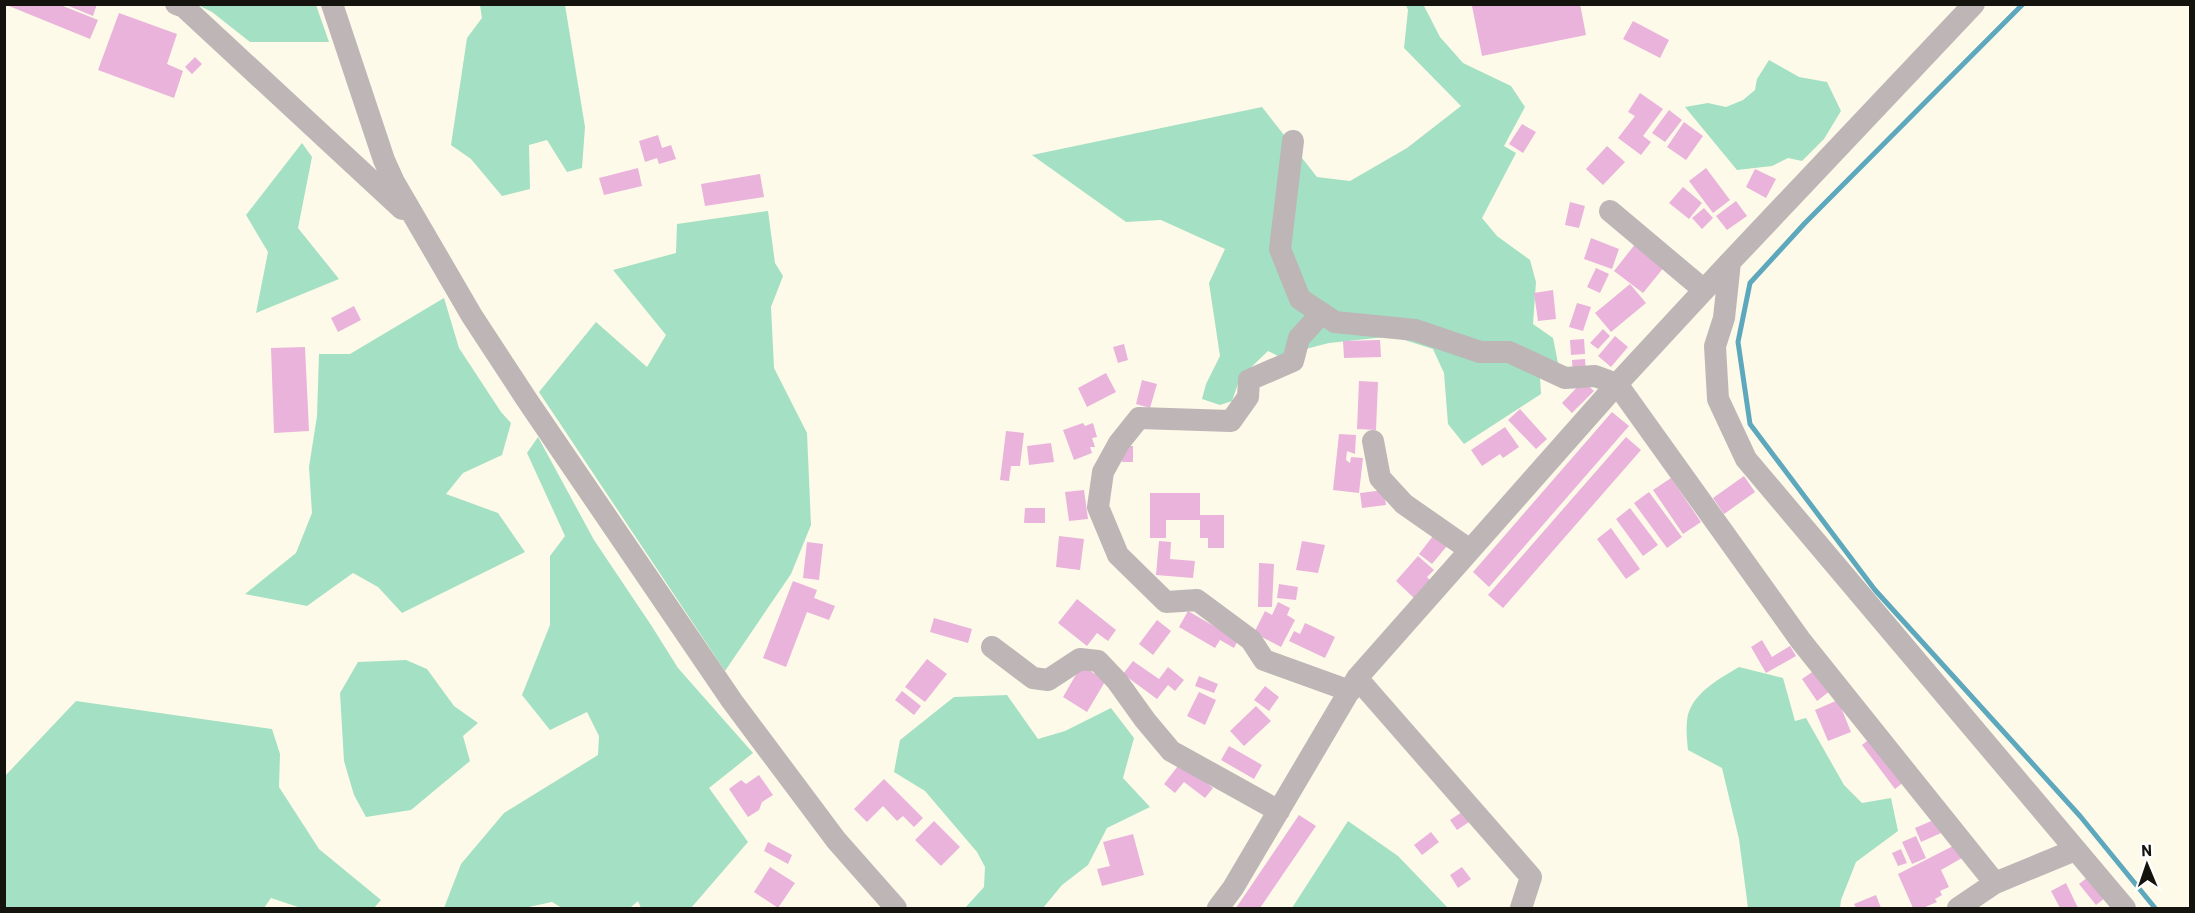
<svg xmlns="http://www.w3.org/2000/svg" width="2195" height="913" viewBox="0 0 2195 913" font-family="Barlow,sans-serif">
<style>
.green{fill:#a4e0c4}
.lines{fill:none;stroke-linecap:round;stroke-linejoin:round}
.stream{stroke:#5da8bd;stroke-width:5}
.building{fill:#e9b3db}
.minor{stroke:#bdb5b6;stroke-width:22}
</style>
<rect width="100%" height="100%" fill="#fefae9"/>
<path class="green" d="M198 5H316L329 42H250L212 12Z
M480 5H565L585 127 582 168 567 172 547 140 529 145 530 189 502 196 471 159 451 145 467 38 482 18Z
M1406 5H1425L1424 6 1440 37 1463 63 1511 86 1525 107 1504 146 1516 153 1482 218 1497 236 1530 260 1536 282 1533 324 1553 338 1559 368 1540 377 1541 394 1464 444 1448 424 1444 373 1433 349 1395 337H1385L1329 343 1278 356 1268 351 1240 378 1232 401 1220 405 1202 399 1206 384 1220 356 1209 283 1225 249 1161 220 1126 222 1032 155 1262 107 1317 177 1350 181 1407 148 1461 106 1404 48 1408 10Z
M1769 60 1799 77 1827 82 1841 111 1824 139 1802 161 1788 158 1772 166 1737 170 1685 107 1708 103 1726 107 1743 100 1755 90 1757 79Z
M302 143 312 157 298 228 339 279 256 313 268 252 246 215Z
M768 211 775 263 783 276 771 307 774 368 807 433 811 525 791 574 725 671 539 392 596 322 647 367 666 335 613 270 676 253 677 224Z
M444 298 459 348 501 412 511 423 502 455 463 473 446 494 498 513 525 552 402 613 378 587 353 573 307 606 245 594 296 553 312 513 309 467 317 416 319 354H350Z
M538 437 594 540 651 625 678 668 753 753 709 788 748 842 691 908H641L638 901 630 908H562L552 902 524 908H444L461 864 504 813 598 755 599 736 587 712 550 730 522 695 550 625V556L565 536 527 453Z
M406 660 427 669 454 706 478 723 463 736 470 761 411 810 366 817 354 795 344 761 340 693 358 662Z
M1739 667 1783 678 1795 721 1806 718 1844 785 1862 803 1891 798 1898 831 1856 862 1841 900 1840 908H1748L1739 839 1722 768 1688 750C1687 740 1686 730 1687 721 1689 695 1719 679 1739 667Z
M1007 695 1038 739 1065 731 1111 708 1134 738 1123 778 1150 807 1107 828 1088 865 1062 885 1043 908H965L984 887 985 867 977 852 925 791 894 772 900 740 954 697Z
M76 701 272 729 280 754 279 787 319 849 381 900 374 908H301L271 898 264 908H5V776Z
M1348 821 1398 856 1448 908H1292Z"/>
<g class="lines">
<path class="stream" d="M2023 4 1805 223 1750 283 1738 342 1750 424 1875 590 2080 816 2155 908"/>
</g>
<path class="building" d="M4 4H58L98 20 90 39Z
M64 4H97L93 16Z
M1478 4H1580L1586 35 1482 56 1472 6Z
M119 13 177 34 167 64 183 71 174 98 98 70Z
M1633 21 1669 40 1660 58 1623 39Z
M195 57 202 64 192 74 185 67Z
M1640 93 1663 109 1643 136 1651 142 1641 155 1618 138 1635 116 1628 112Z
M1669 110 1682 120 1665 142 1652 133Z
M1684 122 1703 136 1686 160 1667 147Z
M1522 124 1536 132 1523 153 1509 144Z
M658 135 662 148 671 145 676 159 659 164 657 158 645 162 639 141Z
M1607 146 1625 162 1603 185 1586 169Z
M638 168 642 186 604 195 599 178Z
M1706 168 1730 200 1713 213 1689 181Z
M1755 169 1776 179 1766 198 1746 187Z
M760 174 764 197 705 206 701 184Z
M1683 187 1702 203 1689 219 1669 203Z
M1736 201 1747 216 1727 230 1716 216Z
M1570 202 1585 206 1579 228 1565 225Z
M1704 208 1713 218 1702 229 1692 218Z
M1591 238 1619 249 1612 269 1584 259Z
M1636 243 1665 266 1643 293 1614 271Z
M1596 268 1609 274 1600 293 1587 287Z
M1630 284 1646 303 1611 332 1595 313Z
M1553 290 1556 319 1538 321 1534 293Z
M1577 303 1591 307 1583 331 1569 327Z
M354 306 361 320 338 332 331 318Z
M1603 329 1610 336 1598 349 1590 343Z
M1615 336 1628 347 1611 367 1598 356Z
M1584 339 1585 354 1571 355 1570 340Z
M1380 340 1381 357 1344 358 1343 341Z
M1124 344 1128 360 1118 363 1113 347Z
M305 347 309 431 274 433 271 348Z
M1585 359 1586 374 1573 375 1572 360Z
M1106 373 1116 392 1087 407 1078 388Z
M1142 380 1157 384 1150 408 1136 404Z
M1359 381 1378 382 1376 430 1357 429Z
M1583 381 1594 391 1572 413 1562 403Z
M1520 409 1547 439 1536 449 1508 420Z
M1612 412 1629 426 1489 587 1473 572Z
M1083 423 1085 426 1093 423 1097 437 1092 438 1095 447H1090L1092 453 1074 460 1063 430Z
M1505 427 1519 447 1503 458 1500 454 1482 466 1471 450Z
M1006 431 1024 433 1020 466H1011L1009 481 1000 480Z
M1339 434 1356 435 1355 454 1347 451 1346 460 1350 463 1351 457 1363 458 1359 493 1333 490Z
M1626 437 1641 450 1503 608 1488 595Z
M1051 443 1054 462 1029 465 1027 446Z
M1123 446H1133V462H1122Z
M1744 476 1755 492 1724 514 1713 498Z
M1671 478 1701 522 1683 534 1653 490Z
M1084 490 1088 519 1069 521 1065 492Z
M1384 490 1386 505 1362 508 1360 493Z
M1649 492 1682 537 1667 548 1634 503Z
M1150 493H1200V515H1224V548H1208V538H1200V520H1166V538H1150Z
M1025 508H1045V523H1024Z
M1630 508 1658 545 1643 556 1616 519Z
M1611 528 1640 569 1626 579 1597 539Z
M1059 536 1084 539 1080 570 1056 567Z
M1433 536 1447 546 1432 564 1419 554Z
M1159 541 1171 542 1170 559 1195 561 1193 578 1156 575Z
M1302 541 1325 545 1318 573 1296 570Z
M807 542 823 544 819 580 803 578Z
M1418 556 1434 570 1427 577 1432 582 1416 600 1396 581Z
M1259 563 1274 564 1272 607H1258Z
M793 581 817 590 814 598 835 606 829 620 807 612 786 667 763 658Z
M1279 584 1298 587 1296 600 1277 598Z
M1077 599 1116 630 1108 641 1097 633 1087 646 1058 623Z
M1278 602 1290 608 1287 615 1295 620 1281 647 1254 633 1265 611 1272 615Z
M1188 611 1238 640 1234 648 1220 640 1215 648 1179 627Z
M934 618 972 629 968 643 930 632Z
M1157 620 1171 631 1153 655 1139 644Z
M1305 623 1335 637 1325 658 1289 641 1294 631 1300 634Z
M1762 640 1772 657 1790 646 1796 656 1766 673 1751 647Z
M927 659 947 674 925 702 905 687Z
M1133 661 1159 679 1168 667 1184 680 1175 691 1168 685 1157 699 1123 674Z
M1081 666 1106 680 1087 712 1063 697Z
M1815 670 1830 691 1817 701 1802 679Z
M1199 676 1218 684 1214 693 1195 686Z
M1265 686 1279 697 1269 711 1254 700Z
M902 691 921 706 914 715 895 700Z
M1199 692 1216 700 1205 725 1187 716Z
M1838 700 1851 732 1828 741 1815 710Z
M1256 706 1271 721 1244 746 1230 731Z
M1872 737 1905 781 1895 789 1862 745Z
M1229 746 1262 765 1254 779 1221 760Z
M1181 762 1213 788 1205 798 1184 782 1175 793 1164 784Z
M759 775 773 795 762 802 759 810 748 817 729 789 741 780 746 784Z
M884 779 923 818 914 827 903 816 897 821 883 806 867 822 854 809Z
M1462 812 1469 822 1457 830 1450 820Z
M1299 815 1316 826 1260 908H1236Z
M1936 819 1941 833 1921 842 1915 828Z
M934 821 960 847 941 866 915 840Z
M1431 832 1439 842 1422 855 1414 845Z
M1133 834 1144 875 1102 886 1097 869 1110 866 1103 842Z
M1916 836 1926 858 1912 864 1902 842Z
M768 842 792 855 788 864 764 851Z
M1955 845 1962 858 1941 870 1949 887 1940 891 1942 895 1935 899 1937 902 1923 908H1913L1898 874Z
M1901 849 1907 863 1898 866 1892 853Z
M770 867 795 883 778 908 754 892Z
M1462 867 1471 879 1458 888 1450 875Z
M2088 877 2105 898 2096 905 2079 884Z
M2066 883 2078 908H2060L2051 891Z
M1876 895 1881 908H1856L1854 904Z"/>
<g class="lines">
<path class="minor" d="M176 4 184 7 402 209
M332 4 384 160 394 182 472 316 527 400 732 701 836 840 896 908
M1974 4 1730 262 1724 318 1715 346 1718 399 1746 459 2125 908
M1293 141 1280 249 1300 299 1335 322 1415 330 1480 352H1509L1565 378 1595 376 1617 384 1801 641 1995 883 2075 850
M1610 211 1704 290
M1322 313 1299 338 1293 361 1249 380 1248 397 1231 421 1139 418 1119 443 1103 472 1098 507 1118 555 1166 602 1197 600 1251 640 1264 660 1350 691
M1373 441 1380 478 1404 504 1470 550
M992 647 1033 678 1048 680 1080 659 1098 661 1117 681 1145 720 1171 751 1279 811
M1357 678 1531 877 1521 908
M1218 908 1233 888 1357 678 1617 384 1730 262
M1958 908 1995 883"/>
</g>
<rect width="2195" height="913" fill="none" stroke="#15130e" stroke-width="12"/>
<g transform="translate(2147 865) rotate(358)" stroke="#ffffff" stroke-width="4.5" paint-order="stroke">
<path d="M0-4.5L10 22L0 15L-10 22Z" fill="#15130e"/>
<text y="-9" font-size="16" font-weight="bold" text-anchor="middle" fill="#15130e">N</text>
</g>
</svg>
